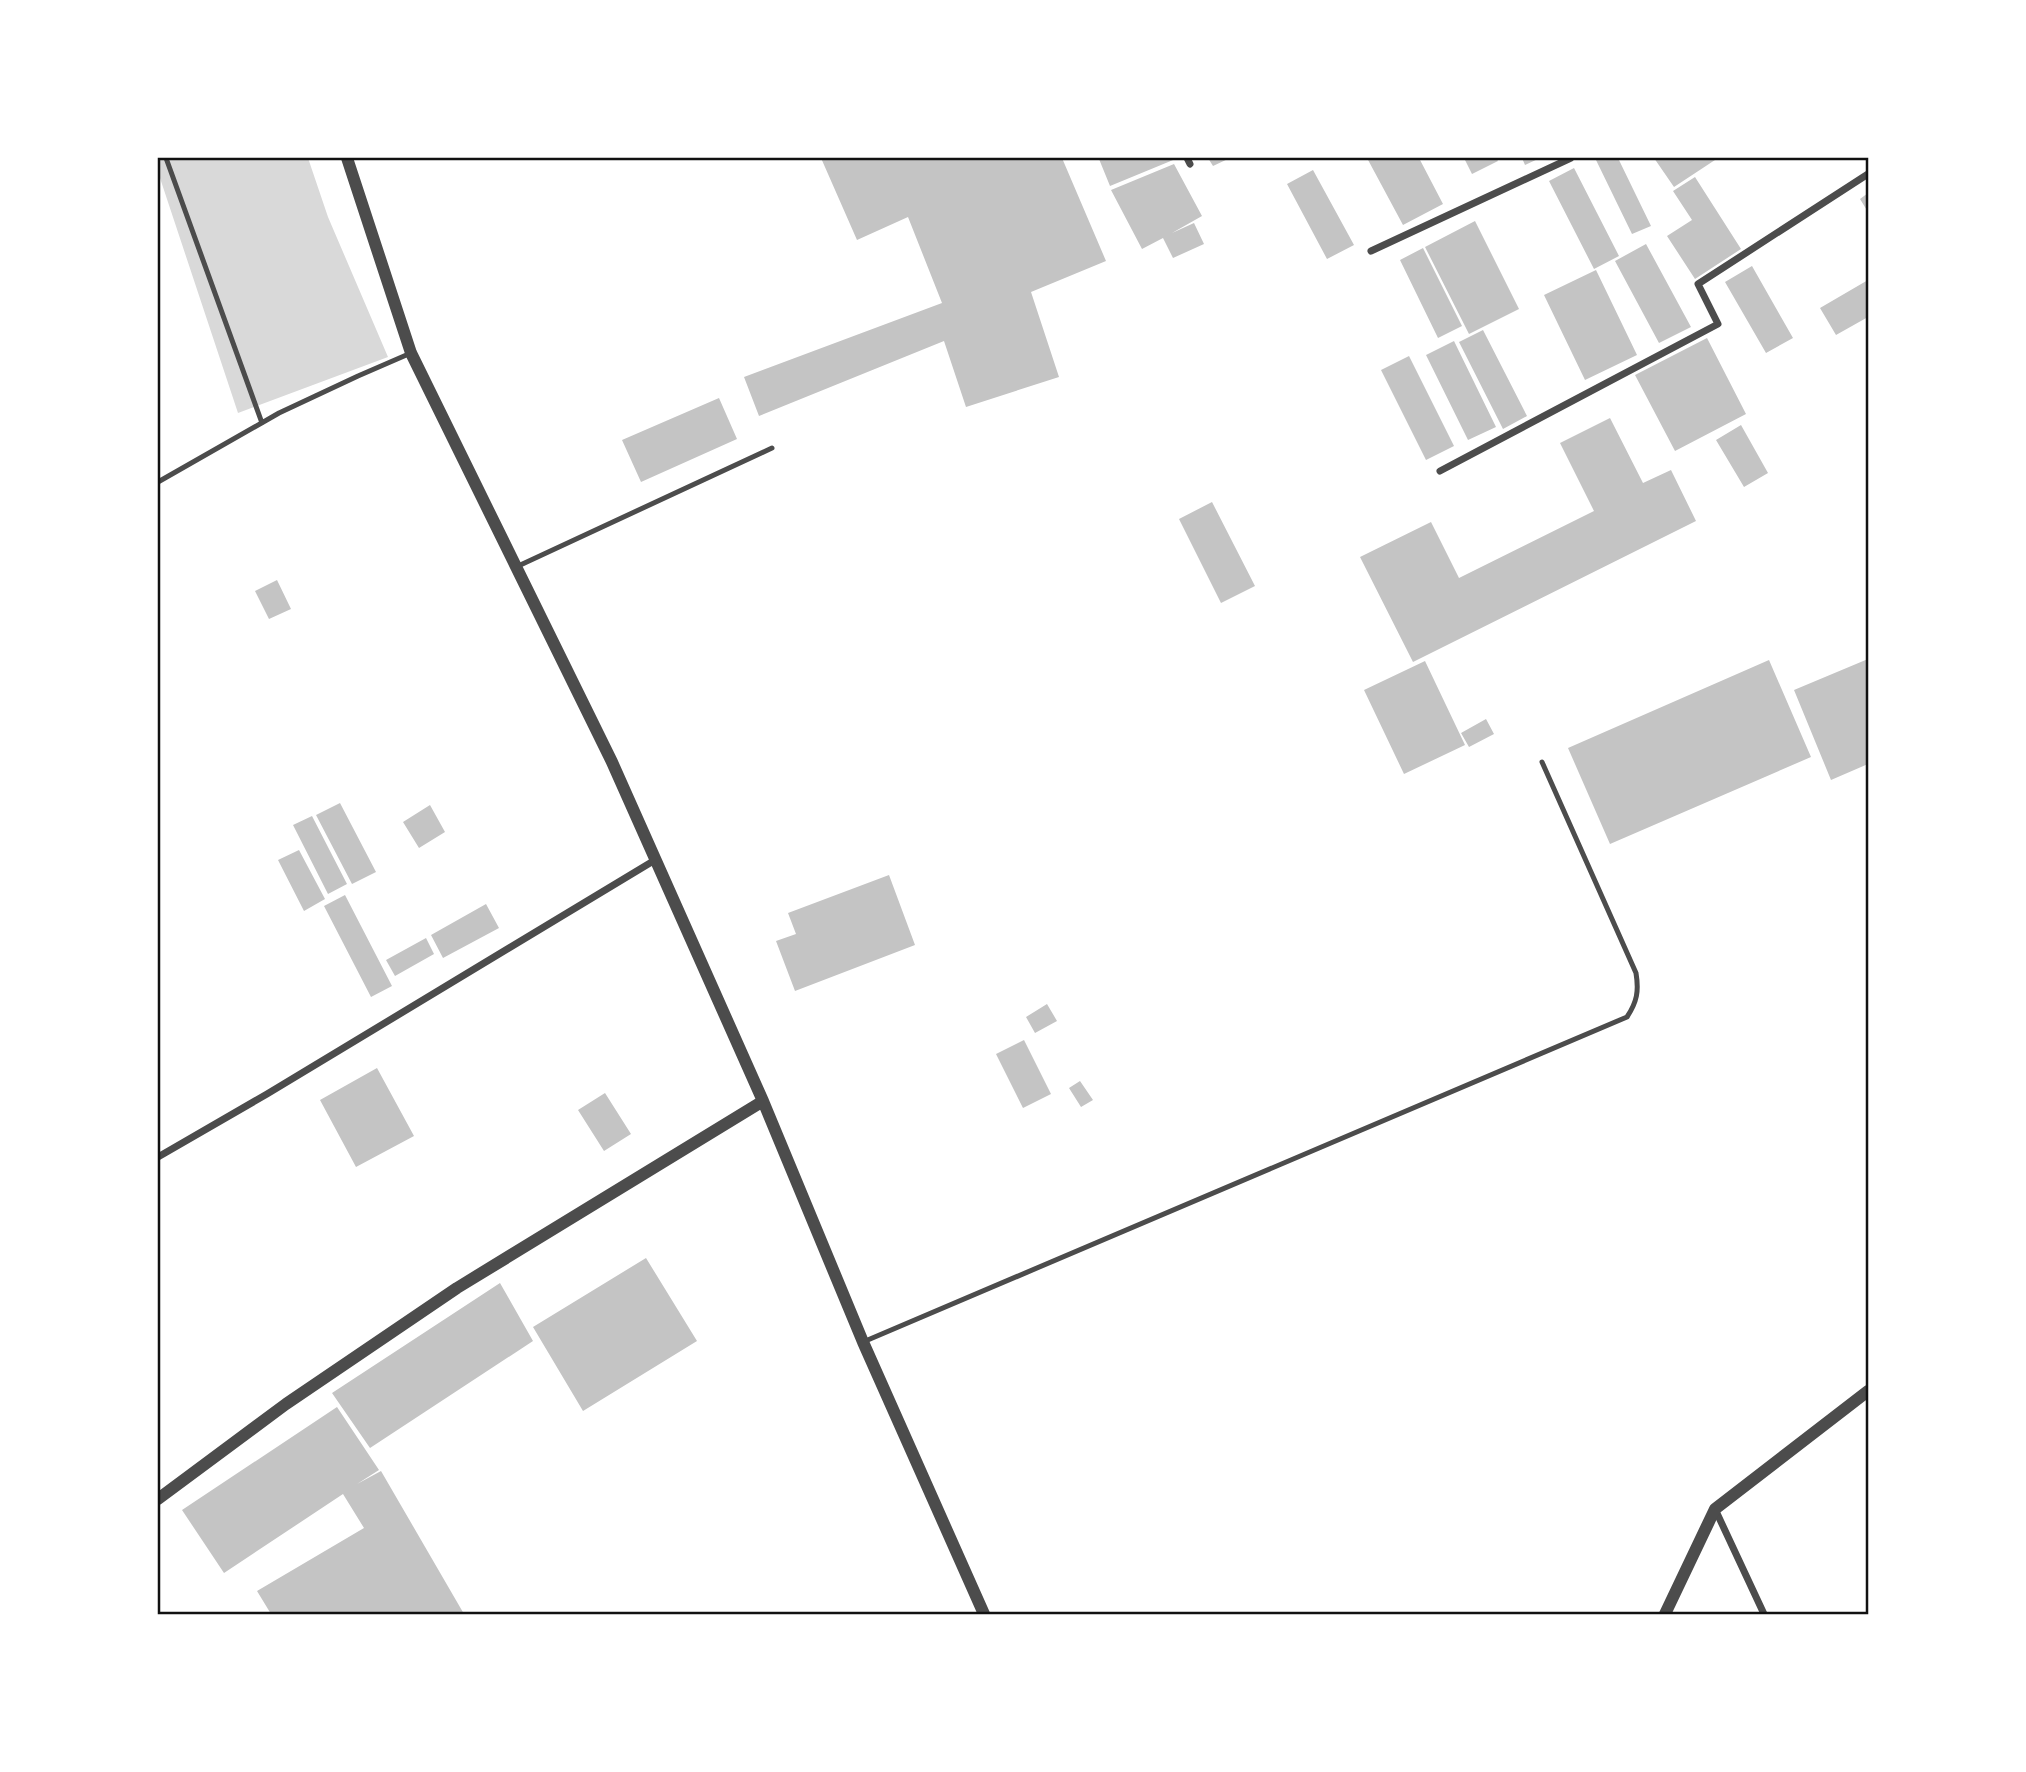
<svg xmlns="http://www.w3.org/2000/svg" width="2026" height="1772" viewBox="0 0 2026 1772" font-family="'Alegreya Sans',sans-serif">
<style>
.water{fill:#d9d9d9}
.building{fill:#c4c4c4}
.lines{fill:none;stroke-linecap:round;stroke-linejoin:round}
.service{stroke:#4c4c4c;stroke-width:5}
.minor{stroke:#4c4c4c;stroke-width:7}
.tertiary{stroke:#4c4c4c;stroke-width:12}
.neatline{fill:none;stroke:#111;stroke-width:2.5}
</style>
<rect width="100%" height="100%" fill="#fff"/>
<path class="water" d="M158 158H308L328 217 388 357 238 413 158 172Z"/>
<path class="building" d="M821 158H1062L1106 261 1031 292 1059 377 966 407 944 341 759 416 744 377 942 303 908 217 857 240Z
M1102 158H1178L1110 186 1099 159Z
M1208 158H1230L1213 166Z
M1367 158H1419L1443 204 1403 225Z
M1464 158H1496L1498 161 1472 174Z
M1522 158H1540L1525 165Z
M1601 158H1618L1651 226 1632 234 1596 160Z
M1654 158H1713L1715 160 1674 187Z
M1174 164 1202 216 1172 233 1194 223 1204 244 1173 258 1163 238 1142 249 1111 190Z
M1574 168 1619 256 1594 269 1549 181Z
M1313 170 1354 245 1327 259 1287 184Z
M1695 177 1741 249 1695 279 1667 236 1692 220 1673 191Z
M1868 193V212L1860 199Z
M1475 221 1519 309 1469 334 1425 247Z
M1646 244 1691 327 1659 343 1615 261Z
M1423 248 1462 326 1438 338 1400 260Z
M1752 266 1793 338 1766 353 1725 282Z
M1596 270 1637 355 1585 380 1544 295Z
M1868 280V317L1836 335 1820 308Z
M1483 330 1527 416 1503 429 1459 342Z
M1707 338 1746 414 1675 451 1635 375Z
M1454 341 1496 427 1468 440 1426 355Z
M1409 356 1454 446 1426 460 1381 370Z
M719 398 737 439 641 482 622 440Z
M1610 418 1643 483 1671 470 1696 521 1413 662 1360 557 1431 522 1459 578 1594 511 1560 443Z
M1741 425 1768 473 1744 487 1716 440Z
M1212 502 1255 586 1221 603 1179 519Z
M277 580 291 609 269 619 255 591Z
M1868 659V764L1831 780 1794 690Z
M1769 660 1811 757 1610 844 1568 748Z
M1425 661 1465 745 1404 774 1364 690Z
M1486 719 1494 734 1469 747 1461 733Z
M340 803 376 872 352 884 316 815Z
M430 805 445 832 419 848 403 822Z
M312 816 347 884 328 894 293 825Z
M299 850 325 899 304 911 278 860Z
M889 875 915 945 795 991 776 941 796 934 788 913Z
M345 895 392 986 371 997 324 906Z
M486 904 499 928 443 958 431 935Z
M426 938 434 954 395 976 386 960Z
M1047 1004 1057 1021 1035 1033 1026 1017Z
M1024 1040 1051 1094 1023 1108 996 1054Z
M377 1068 414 1136 356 1167 320 1100Z
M1080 1081 1093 1100 1081 1107 1069 1088Z
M605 1093 631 1134 604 1151 578 1110Z
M646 1258 697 1341 583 1411 533 1327Z
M500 1283 533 1341 370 1448 332 1393Z
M337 1407 379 1470 357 1484 381 1471 464 1614H271L257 1591 364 1528 343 1494 224 1573 182 1510Z"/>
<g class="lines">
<path class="service" d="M166 158 262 423
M158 482 279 413 358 376 411 353
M516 567 772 448
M863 1342 1627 1017C1637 1002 1639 991 1636 973L1542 762"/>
<path class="minor" d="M1187 158 1190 164
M1371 251 1571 158
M1440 471 1718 324 1698 284 1868 174
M158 1157 267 1094 655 860
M1715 1509 1764 1614"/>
<path class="tertiary" d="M347 158 411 353 612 762 763 1101 863 1342 984 1614
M158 1499 286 1404 457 1288 763 1101
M1665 1614 1715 1509 1868 1391"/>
</g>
<rect width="2026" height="1772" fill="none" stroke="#ffffff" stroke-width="318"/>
<rect x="159" y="159" width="1708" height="1454" class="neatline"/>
</svg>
